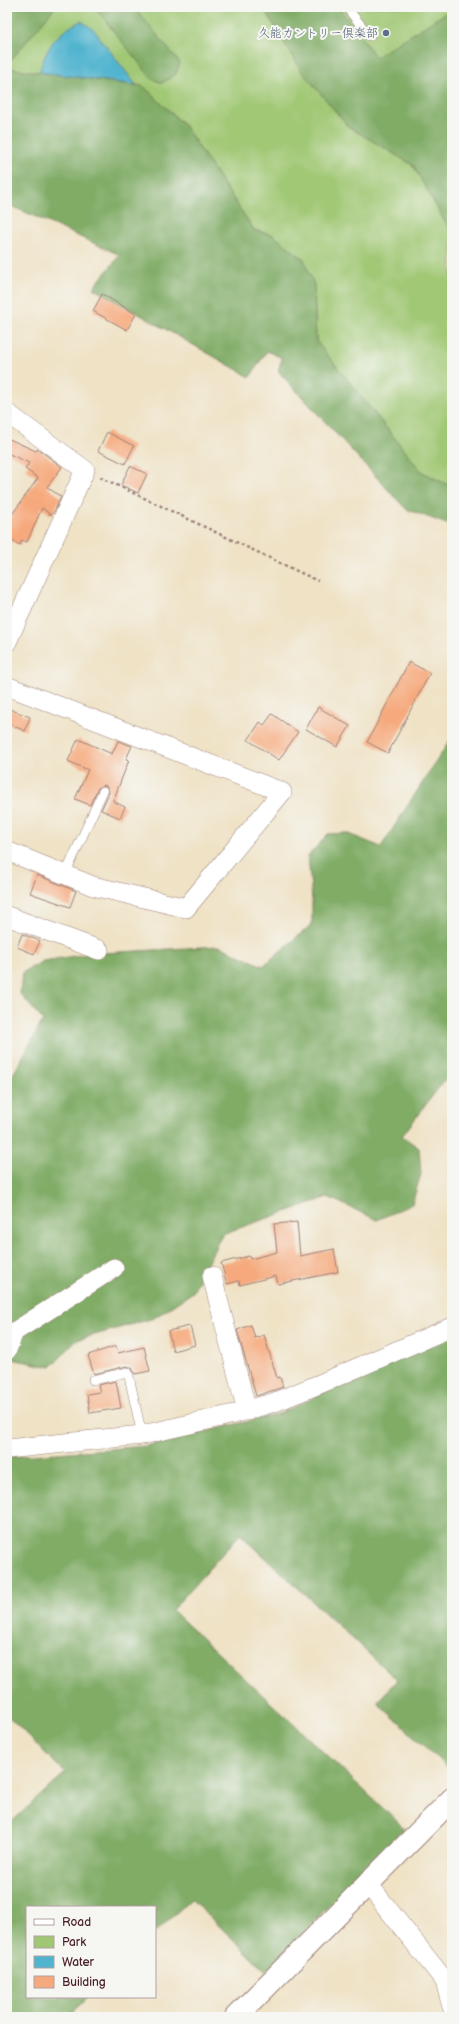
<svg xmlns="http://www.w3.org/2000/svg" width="459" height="2024" viewBox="0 0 459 2024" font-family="'Balsamiq Sans','Klee One',sans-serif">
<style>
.green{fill:#a0c874;stroke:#757450}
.forest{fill:#80ac66;stroke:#656648}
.water{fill:#51b4cf;stroke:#4e6a7d}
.building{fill:#f6a97c}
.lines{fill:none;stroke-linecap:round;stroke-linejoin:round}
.service-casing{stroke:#9c8078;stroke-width:10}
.minor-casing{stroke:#9c8078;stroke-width:20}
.tertiary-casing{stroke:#9c8078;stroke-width:24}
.path{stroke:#9c8078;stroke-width:2.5;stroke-dasharray:3 3;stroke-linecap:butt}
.service{stroke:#fff;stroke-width:9}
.minor{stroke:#fff;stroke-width:19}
.tertiary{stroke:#fff;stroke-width:22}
.service-dot{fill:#5c6f8a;stroke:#f6f6f2;stroke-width:1.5}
.labels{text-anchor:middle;stroke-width:4;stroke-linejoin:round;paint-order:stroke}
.service-label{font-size:12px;fill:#4e5e75;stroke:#f6f6f2;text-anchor:end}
</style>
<rect width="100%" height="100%" fill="#f6f6f2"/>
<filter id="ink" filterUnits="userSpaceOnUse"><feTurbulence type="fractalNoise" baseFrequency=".025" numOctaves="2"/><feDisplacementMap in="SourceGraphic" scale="8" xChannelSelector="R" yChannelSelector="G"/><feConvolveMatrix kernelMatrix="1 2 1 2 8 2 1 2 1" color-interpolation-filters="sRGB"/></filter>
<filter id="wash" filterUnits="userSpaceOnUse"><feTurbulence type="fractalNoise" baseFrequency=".012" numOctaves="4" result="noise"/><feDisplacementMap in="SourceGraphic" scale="16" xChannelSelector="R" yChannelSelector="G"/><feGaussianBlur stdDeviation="0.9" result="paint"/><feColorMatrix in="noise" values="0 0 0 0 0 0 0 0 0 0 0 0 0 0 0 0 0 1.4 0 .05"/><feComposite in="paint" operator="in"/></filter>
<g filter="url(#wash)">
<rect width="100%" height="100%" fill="#efe2c5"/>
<path class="green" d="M7 7H452L451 10 349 127 413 165 452 234V487L422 472 316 341 314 285 273 235 254 230 184 125 143 86 7 68Z"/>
<path class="forest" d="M7 7H55L7 65Z
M94 7H134L180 63 176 74 162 83 152 79Z
M263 7H338L376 57 452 9V234L413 165 349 127 302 72Z
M7 68 143 86 184 125 254 230 273 235 304 259 314 285 316 341 422 472 452 487V526L406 509 278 371 282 358 267 351 250 377 93 288 120 255 7 204Z
M452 737V1070L402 1136 419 1148 421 1174 412 1204 377 1220 328 1197 222 1234 193 1292 154 1318 77 1340 51 1367 7 1358V1081L9 1082 43 1020 20 994 22 973 43 961 87 954 219 946 263 966 312 924V900L308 856 328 834 346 833 381 847Z
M452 1334V1454L450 1457 452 1459V1772L377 1702 397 1680 240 1534 172 1610 404 1828 266 1971 191 1899 155 1933V1907H27V1997H88L67 2017H7V1826L65 1773 7 1715V1457L146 1446 278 1414Z"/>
<path class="water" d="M81 21 93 29 136 85 39 72C48 45 55 34 81 21Z"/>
<g id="blocks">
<path class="building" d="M102 294 136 314 127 330 93 311Z
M107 432 134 446 125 464 98 451Z
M7 438 36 451 38 449 62 467 47 487 61 497 55 510 51 515 42 508 27 542 22 540 20 545 7 539V525L11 516 38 478 25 469 29 463 7 453Z
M130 466 147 474 138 493 121 485Z
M409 662 430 673 388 753 367 742Z
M318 707 350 726 337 747 306 729Z
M7 708 30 717 25 731 7 723Z
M272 714 298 732 279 760 248 740 260 722 264 725Z
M78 739 112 754 118 741 132 746 126 759 129 760 113 801 125 807 120 818 101 810 109 793 108 788 105 785 98 788 90 805 75 799 88 770 68 761Z
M37 875 76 891 70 907 30 893Z
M22 934 40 941 34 954 17 947Z
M297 1222 300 1256 334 1249 338 1272 278 1284 276 1276 240 1285 239 1281 227 1284 221 1263 249 1256 250 1259 277 1252 274 1224Z
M251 1325 255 1338 264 1335 277 1378 280 1377 283 1387 256 1396 237 1330Z
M190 1326 195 1345 173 1351 168 1331Z
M116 1346 118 1353 144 1347 150 1371 135 1374 132 1368 127 1366 94 1374 88 1355Z
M116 1381 121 1408 90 1413 87 1394 100 1392 98 1385Z"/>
</g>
</g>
<g filter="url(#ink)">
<use href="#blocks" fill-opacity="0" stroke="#9c8078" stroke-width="1"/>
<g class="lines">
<g class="service-casing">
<path id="service" d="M346 7 370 36
M65 875 103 791
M93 1380 128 1372 142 1435"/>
</g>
<g class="minor-casing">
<path id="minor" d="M7 413 85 470 7 642
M7 686 282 792 186 908 93 886 7 851
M7 916 99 950
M212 1276 247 1411
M7 1350 14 1332 114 1268
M7 1449 142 1435 234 1414 275 1402 322 1383 452 1327
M368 1884 445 1981 452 2007"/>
</g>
<g class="tertiary-casing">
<path id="tertiary" d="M236 2017 452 1799"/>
</g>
<path class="path" d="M100 477 318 581"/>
<use href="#service" class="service"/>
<use href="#minor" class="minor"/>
<use href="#tertiary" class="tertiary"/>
</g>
</g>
<circle class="service-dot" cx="386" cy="33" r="4"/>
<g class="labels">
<g class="service-label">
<text x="378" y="37">久能カントリー倶楽部</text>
</g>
</g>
<rect width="459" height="2024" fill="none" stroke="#f6f6f2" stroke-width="24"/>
<rect x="26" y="1906" width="130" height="92" fill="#f6f6f2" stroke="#b1a0a2"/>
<rect x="34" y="1919" width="20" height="6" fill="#ffffff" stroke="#b1a0a2"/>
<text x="62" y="1926" font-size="12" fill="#4a1f2b">Road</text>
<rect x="34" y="1936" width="20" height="12" fill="#a0c874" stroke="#b1a0a2"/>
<text x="62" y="1946" font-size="12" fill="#4a1f2b">Park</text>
<rect x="34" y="1956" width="20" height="12" fill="#51b4cf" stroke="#b1a0a2"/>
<text x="62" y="1966" font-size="12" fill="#4a1f2b">Water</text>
<rect x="34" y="1976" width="20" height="12" fill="#f6a97c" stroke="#b1a0a2"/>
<text x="62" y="1986" font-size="12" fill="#4a1f2b">Building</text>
</svg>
